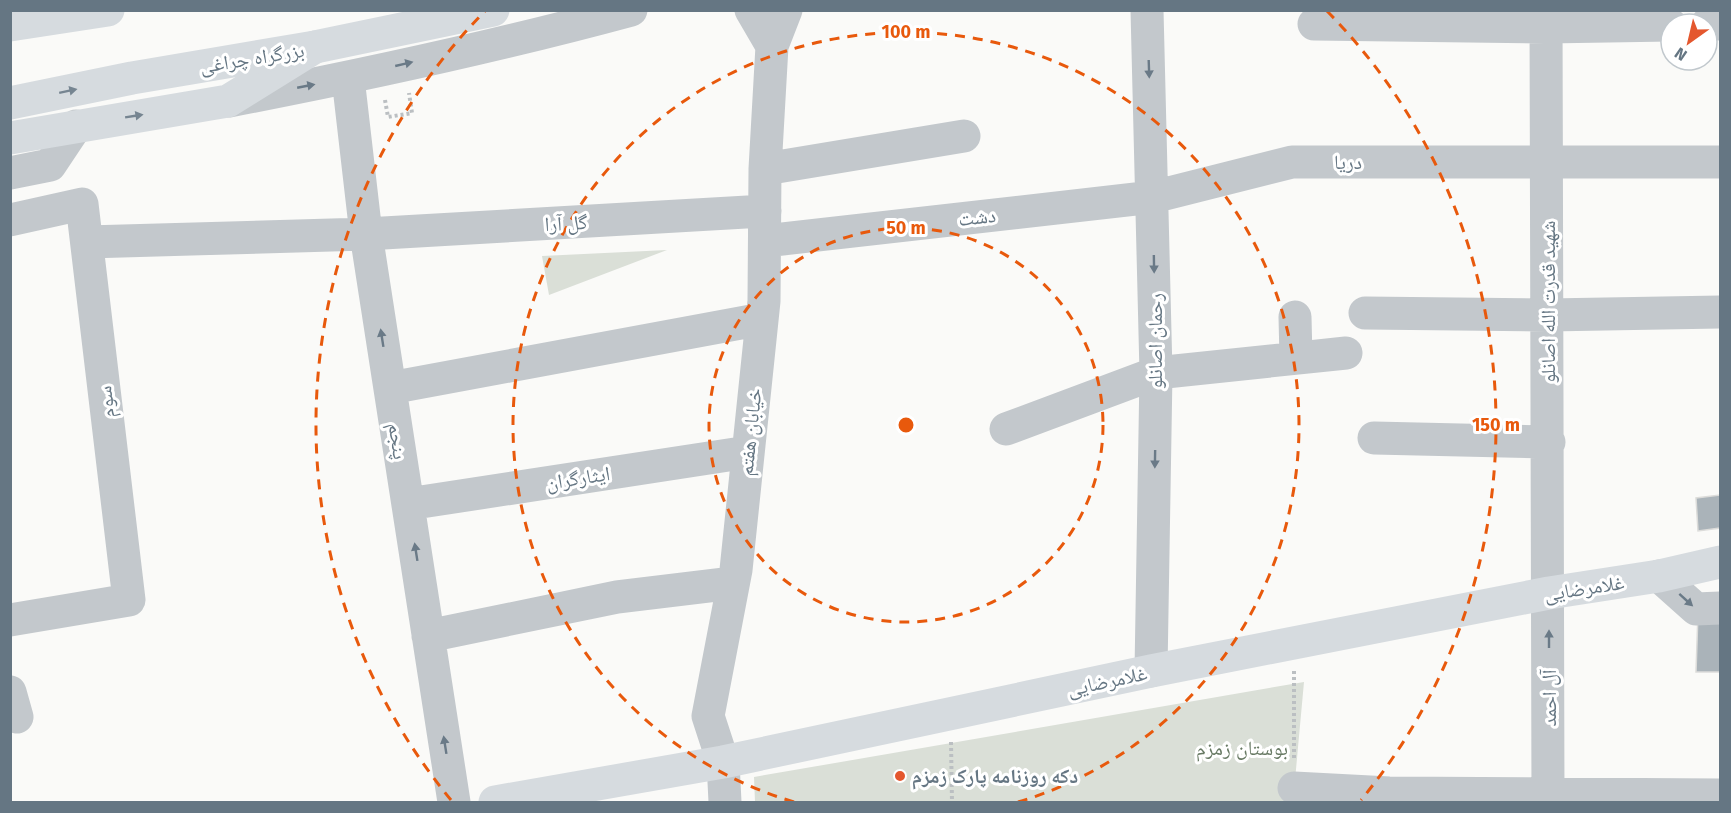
<svg xmlns="http://www.w3.org/2000/svg" width="1731" height="813" viewBox="0 0 1731 813" font-family="'Fira Sans','Noto Naskh Arabic',sans-serif">
<style>
.green{fill:#dadfd7}
.building{fill:#aab3b9;stroke:#dcdcda;stroke-width:1.5}
.lines{fill:none;stroke-linecap:round;stroke-linejoin:round}
.path{stroke:#bbbfc2;stroke-width:4;stroke-dasharray:3 3;stroke-linecap:butt}
.minor{stroke:#c3c8cc;stroke-width:33}
.major{stroke:#d6dbdf;stroke-width:33}
.highway{stroke:#d6dbdf;stroke-width:33}
.oneway{fill:#6a7a87}
.oneway2{fill:#768591}
.ring{fill:none;stroke:#e8590c;stroke-width:3;stroke-dasharray:10 8}
.poi-dot{fill:#e4572e;stroke:#fff;stroke-width:2}
.labels{text-anchor:middle;stroke-width:6;stroke-linejoin:round;paint-order:stroke}
.street-label{font-size:20px;fill:#657683;stroke:#fff}
.park-label{font-size:20px;fill:#687a64;stroke:#fff}
.poi-label{font-size:20px;font-weight:bold;fill:#657683;stroke:#fff;text-anchor:start}
.centre{fill:#e8590c;stroke:#fff;stroke-width:3}
.ring-label{font-size:18px;text-anchor:middle;font-weight:bold;fill:#e8590c;stroke:#fff;stroke-width:6;stroke-linejoin:round;paint-order:stroke}
</style>
<rect width="100%" height="100%" fill="#fafaf8"/>
<path class="green" d="M667 250 549 295 542 256Z
M1304 682 1293 802H755L754 777Z"/>
<path class="building" d="M1720 495V528L1698 531 1696 498Z
M1698 613H1720V672H1696Z"/>
<g class="lines">
<path class="path" d="M385 100 388 117 412 113 409 93
M1294 671V760
M951 742 952 802"/>
<path class="minor" d="M751 10 772 46
M1147 10 1156 373 1151 671
M1546 10 1548 802
M1314 24 1546 27 1671 25
M1707 24H1720
M348 78 366 234 454 802
M229 101C364 75 498 46 631 10
M765 169 964 136
M10 173 50 165 76 126
M10 220 82 204 129 600 10 620
M765 241 1153 197 1292 162H1720
M87 242 366 234 765 211
M1365 313 1548 315 1720 312
M1295 317 1296 358
M390 388 762 319
M1006 429 1156 373 1346 353
M1374 438 1549 442
M408 504 748 452
M1659 576 1696 609 1720 608
M428 636 617 597 733 583
M10 692 17 717
M1294 788 1389 793 1720 795
M725 802 723 762 708 716 736 570 764 301 765 169 772 46 786 10"/>
<path class="major" d="M10 138 228 101 315 47
M495 802 723 762 1151 671 1549 593 1659 576 1720 562"/>
<path class="highway" d="M10 25 108 10
M10 103 132 78 315 47 493 10"/>
</g>
<defs><path id="oneway-solid" d="M-6-.8H1V-3.2L6.5 0L1 3.2V.8H-6Z" transform="scale(1.5)"/></defs>
<g class="oneway">
<use href="#oneway-solid" transform="translate(404 64) rotate(-13)"/>
<use href="#oneway-solid" transform="translate(1149 69) rotate(88)"/>
<use href="#oneway-solid" transform="translate(306 86) rotate(-11)"/>
<use href="#oneway-solid" transform="translate(1154 264) rotate(89)"/>
<use href="#oneway-solid" transform="translate(382 338) rotate(-99)"/>
<use href="#oneway-solid" transform="translate(1155 459) rotate(91)"/>
<use href="#oneway-solid" transform="translate(416 552) rotate(-99)"/>
<use href="#oneway-solid" transform="translate(1686 600) rotate(42)"/>
<use href="#oneway-solid" transform="translate(1549 639) rotate(-90)"/>
<use href="#oneway-solid" transform="translate(445 745) rotate(-99)"/>
</g>
<g class="oneway2">
<use href="#oneway-solid" transform="translate(68 91) rotate(-12)"/>
<use href="#oneway-solid" transform="translate(134 116) rotate(-9)"/>
</g>
<g class="ring">
<circle cx="906" cy="425" r="197"/>
<path d="M794 802A393 393 0 1 1 1018 802"/>
<path d="M451 800A590 590 0 0 1 485 11M1327 11A590 590 0 0 1 1361 800"/>
</g>
<circle class="poi-dot" cx="900" cy="776" r="6"/>
<g class="labels">
<g class="street-label">
<text transform="translate(252 58) rotate(-9)" y="7">بزرگراه چراغی</text>
<text x="1348" y="169">دریا</text>
<text transform="translate(977 217) rotate(-6)" y="7">دشت</text>
<text transform="translate(566 223) rotate(-3)" y="7">گل آرا</text>
<text transform="translate(1548 302) rotate(-90)" y="7">شهید قدرت الله اصانلو</text>
<text transform="translate(1155 341) rotate(-90)" y="7">رحمان اصانلو</text>
<text transform="translate(106 402) rotate(-97)" y="7">سوم</text>
<text transform="translate(750 432) rotate(-84)" y="7">خیابان هفتم</text>
<text transform="translate(398 441) rotate(81)" y="7">پنجم</text>
<text transform="translate(578 478) rotate(-9)" y="7">ایثارگران</text>
<text transform="translate(1584 588) rotate(-9)" y="7">غلامرضایی</text>
<text transform="translate(1107 681) rotate(-12)" y="7">غلامرضایی</text>
<text transform="translate(1549 698) rotate(-90)" y="7">آل احمد</text>
</g>
<g class="park-label">
<text x="1242" y="755">بوستان زمزم</text>
</g>
<g class="poi-label">
<text x="912" y="783">دکه روزنامه پارک زمزم</text>
</g>
</g>
<circle cx="906" cy="425" r="9" class="centre"/>
<g class="ring-label">
<text x="906" y="38">100 m</text>
<text x="906" y="234">50 m</text>
<text x="1496" y="431">150 m</text>
</g>
<rect width="1731" height="813" fill="none" stroke="#657683" stroke-width="24"/>
<g transform="translate(1689 42) rotate(214)"><circle r="28" fill="#ffffff" stroke="#c1c8cd" stroke-width="1.5"/>
<path d="M0-4.5L10 22L0 15L-10 22Z" fill="#e4572e"/>
<text y="-9" font-size="16" font-weight="bold" text-anchor="middle" fill="#657683">N</text>
</g>
</svg>
